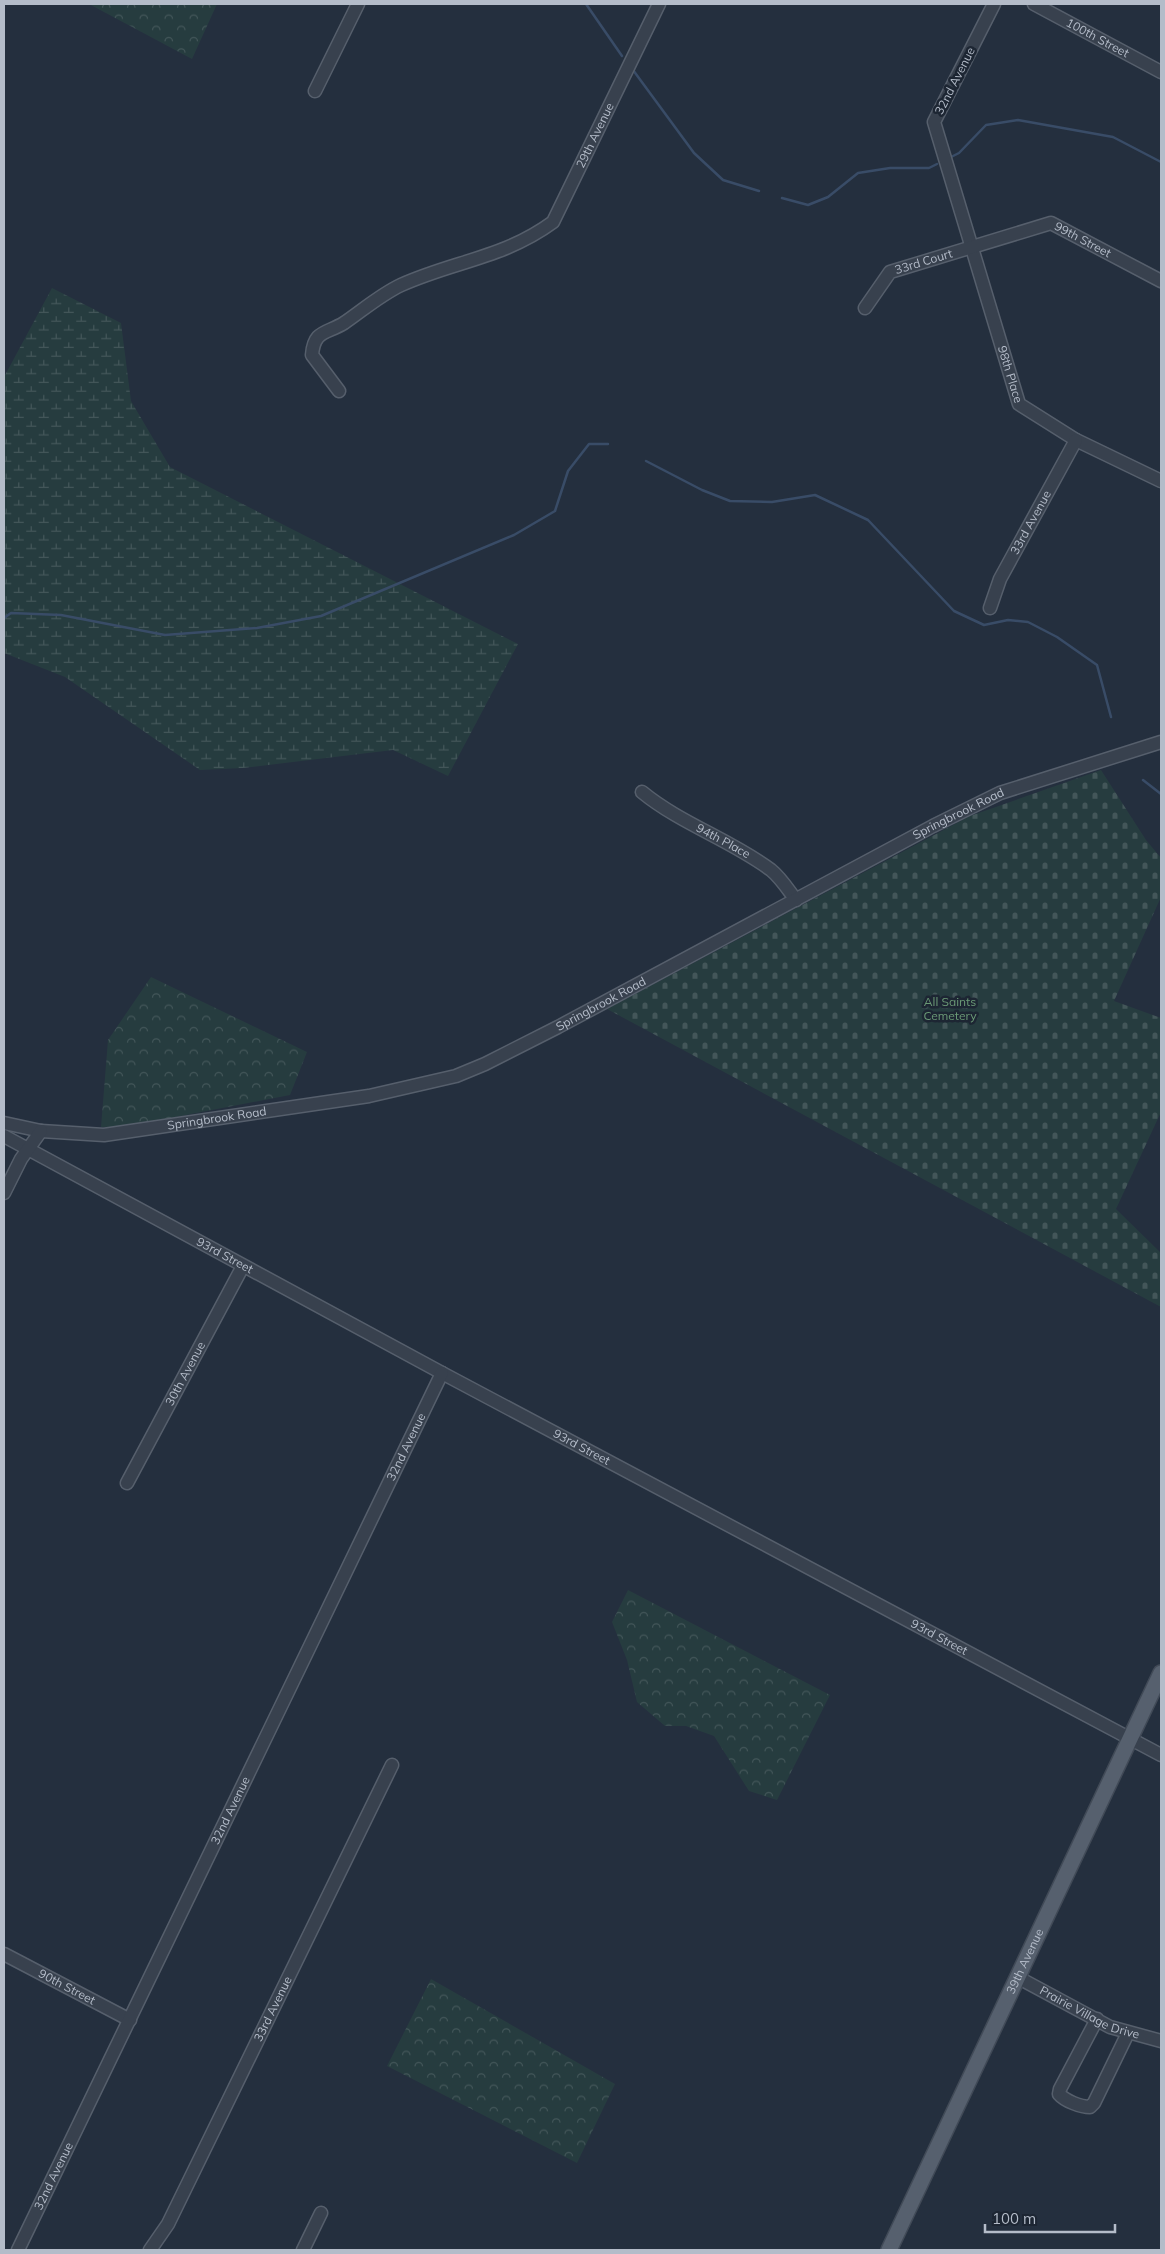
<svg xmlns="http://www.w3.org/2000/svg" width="1165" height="2254" viewBox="0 0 1165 2254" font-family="Mulish,sans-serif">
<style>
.forest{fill:url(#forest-crowns)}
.wetland{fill:url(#wetland-marsh)}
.cemetery{fill:url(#cemetery-stones)}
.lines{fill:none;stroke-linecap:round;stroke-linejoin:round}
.stream{stroke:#394c67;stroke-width:2.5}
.minor-casing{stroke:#565f6c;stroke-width:15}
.major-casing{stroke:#414a57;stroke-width:18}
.minor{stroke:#38414e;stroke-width:12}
.major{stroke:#56606e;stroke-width:15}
.labels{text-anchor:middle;stroke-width:5;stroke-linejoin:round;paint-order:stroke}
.street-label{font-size:12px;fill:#b4bcc9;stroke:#1d2633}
.park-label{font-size:12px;fill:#6b9a76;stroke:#1d2633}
</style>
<defs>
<pattern id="forest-crowns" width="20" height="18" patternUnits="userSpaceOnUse" patternTransform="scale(1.25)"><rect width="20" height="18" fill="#263c3f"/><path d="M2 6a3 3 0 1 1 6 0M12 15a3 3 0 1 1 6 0" fill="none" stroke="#435659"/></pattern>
<pattern id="wetland-marsh" width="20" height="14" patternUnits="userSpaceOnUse" patternTransform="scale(1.25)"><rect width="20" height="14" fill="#263c3f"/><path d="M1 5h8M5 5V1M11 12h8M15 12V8" fill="none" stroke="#435659"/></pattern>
<pattern id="cemetery-stones" width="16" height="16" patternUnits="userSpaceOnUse" patternTransform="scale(1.25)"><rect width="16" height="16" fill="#263c3f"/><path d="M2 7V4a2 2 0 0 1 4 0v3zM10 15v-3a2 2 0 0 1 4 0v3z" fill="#435659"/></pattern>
</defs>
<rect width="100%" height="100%" fill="#242f3e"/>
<path class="forest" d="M89 4H217L192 59Z
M151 977 307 1052 290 1095 124 1127H101L108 1040Z
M628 1590 830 1695 777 1800 749 1791 714 1736 686 1726H665L637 1702 627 1660 612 1622Z
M431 1979 615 2084 577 2163 387 2066Z"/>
<path class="wetland" d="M52 288 121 323 131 401 170 467 518 644 448 776 393 750 243 768 200 770 65 677 4 653V377Z"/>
<path class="cemetery" d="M1101 770 1146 840 1161 858V897L1114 1001 1161 1018V1112L1116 1209 1161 1253V1307L607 1009 970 816Z"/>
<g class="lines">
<path class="stream" d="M586 4 622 56
M633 70 694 153 723 180 759 191
M951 157 959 153 986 125 1018 120 1113 137 1161 162
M782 198 808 205 828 197 858 173 890 168H929L937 164
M646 461 702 490 730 501 772 502 815 495 868 520 954 611 984 625 1008 620 1028 622 1057 637 1097 665 1111 717
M4 618 11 613 61 615 165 635 257 628 321 616 514 535 555 511 568 471 589 444H608
M1143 780 1161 794"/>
<g class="minor-casing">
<g id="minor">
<path id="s1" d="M994 4 934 122 1019 404 1076 440 1161 481"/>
<path id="s2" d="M1034 4 1161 72"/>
<path d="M315 91 358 4"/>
<path id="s3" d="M865 308 890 272 1051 223 1161 281"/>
<path id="s4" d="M339 391 312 355C314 330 326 334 344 323 363 310 380 295 401 285 454 261 504 258 553 222L659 4"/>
<path id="s5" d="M990 608 1000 579 1076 440"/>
<path id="s6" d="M642 792C681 824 731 840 771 870 781 878 789 891 796 900"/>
<path id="s7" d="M4 1123 41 1131 104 1135 369 1096 456 1076 485 1064 558 1027 933 826 1000 793 1161 742"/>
<path id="s8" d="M4 1136 442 1373 1161 1755"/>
<path d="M4 1193 21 1159 41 1131"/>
<path id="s9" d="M127 1483 243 1266"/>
<path id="s10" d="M4 1954 130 2020"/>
<path id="s11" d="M1019 1978 1110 2027 1161 2041"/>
<path d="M1097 2019 1060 2089 1059 2094C1065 2101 1081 2107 1090 2107L1094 2103 1128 2033"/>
<path id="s12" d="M18 2250 442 1373"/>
<path id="s13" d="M150 2250 168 2224 392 1765"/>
<path d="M303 2250 321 2213"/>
</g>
</g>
<g class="major-casing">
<g id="major">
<path id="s14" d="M889 2250 1161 1673"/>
</g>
</g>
<use href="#minor" class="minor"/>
<use href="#major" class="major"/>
</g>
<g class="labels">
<g class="street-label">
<text dy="4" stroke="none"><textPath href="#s2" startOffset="72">100th Street</textPath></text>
<text transform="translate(955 81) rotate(-63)" y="4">32nd Avenue</text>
<text dy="4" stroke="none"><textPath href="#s4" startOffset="424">29th Avenue</textPath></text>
<text dy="4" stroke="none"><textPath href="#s3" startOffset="248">99th Street</textPath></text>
<text dy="4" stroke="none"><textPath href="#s3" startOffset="79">33rd Court</textPath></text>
<text dy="4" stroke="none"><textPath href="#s1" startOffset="396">98th Place</textPath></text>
<text dy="4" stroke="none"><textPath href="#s5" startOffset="95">33rd Avenue</textPath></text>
<text dy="4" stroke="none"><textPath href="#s7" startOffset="1025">Springbrook Road</textPath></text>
<text dy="4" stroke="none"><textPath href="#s6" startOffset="95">94th Place</textPath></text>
<text dy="4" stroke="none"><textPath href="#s7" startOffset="620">Springbrook Road</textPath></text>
<text dy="4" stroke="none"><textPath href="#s7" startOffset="215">Springbrook Road</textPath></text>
<text dy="4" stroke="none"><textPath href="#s8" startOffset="251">93rd Street</textPath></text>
<text dy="4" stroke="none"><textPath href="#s9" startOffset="124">30th Avenue</textPath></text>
<text dy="4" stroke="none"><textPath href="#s12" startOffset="892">32nd Avenue</textPath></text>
<text dy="4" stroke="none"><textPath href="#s8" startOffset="656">93rd Street</textPath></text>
<text dy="4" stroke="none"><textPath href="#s8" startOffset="1061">93rd Street</textPath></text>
<text dy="4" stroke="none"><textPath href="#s12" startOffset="488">32nd Avenue</textPath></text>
<text dy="4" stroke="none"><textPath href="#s14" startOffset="319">39th Avenue</textPath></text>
<text dy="4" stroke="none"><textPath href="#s10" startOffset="71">90th Street</textPath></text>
<text dy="4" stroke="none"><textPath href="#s13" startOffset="271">33rd Avenue</textPath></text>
<text dy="4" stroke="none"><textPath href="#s11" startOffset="79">Prairie Village Drive</textPath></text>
<text dy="4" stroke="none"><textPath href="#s12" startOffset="82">32nd Avenue</textPath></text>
</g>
<g class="park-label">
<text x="950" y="1006">All Saints<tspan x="950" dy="14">Cemetery</tspan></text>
</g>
</g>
<rect width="1165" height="2254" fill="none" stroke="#b4bcc9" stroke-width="10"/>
<path d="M985 2224v8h130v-8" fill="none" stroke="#b4bcc9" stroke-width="2.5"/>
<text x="992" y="2224" font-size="15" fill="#b4bcc9" stroke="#1d2633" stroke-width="4" paint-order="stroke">100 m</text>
</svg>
